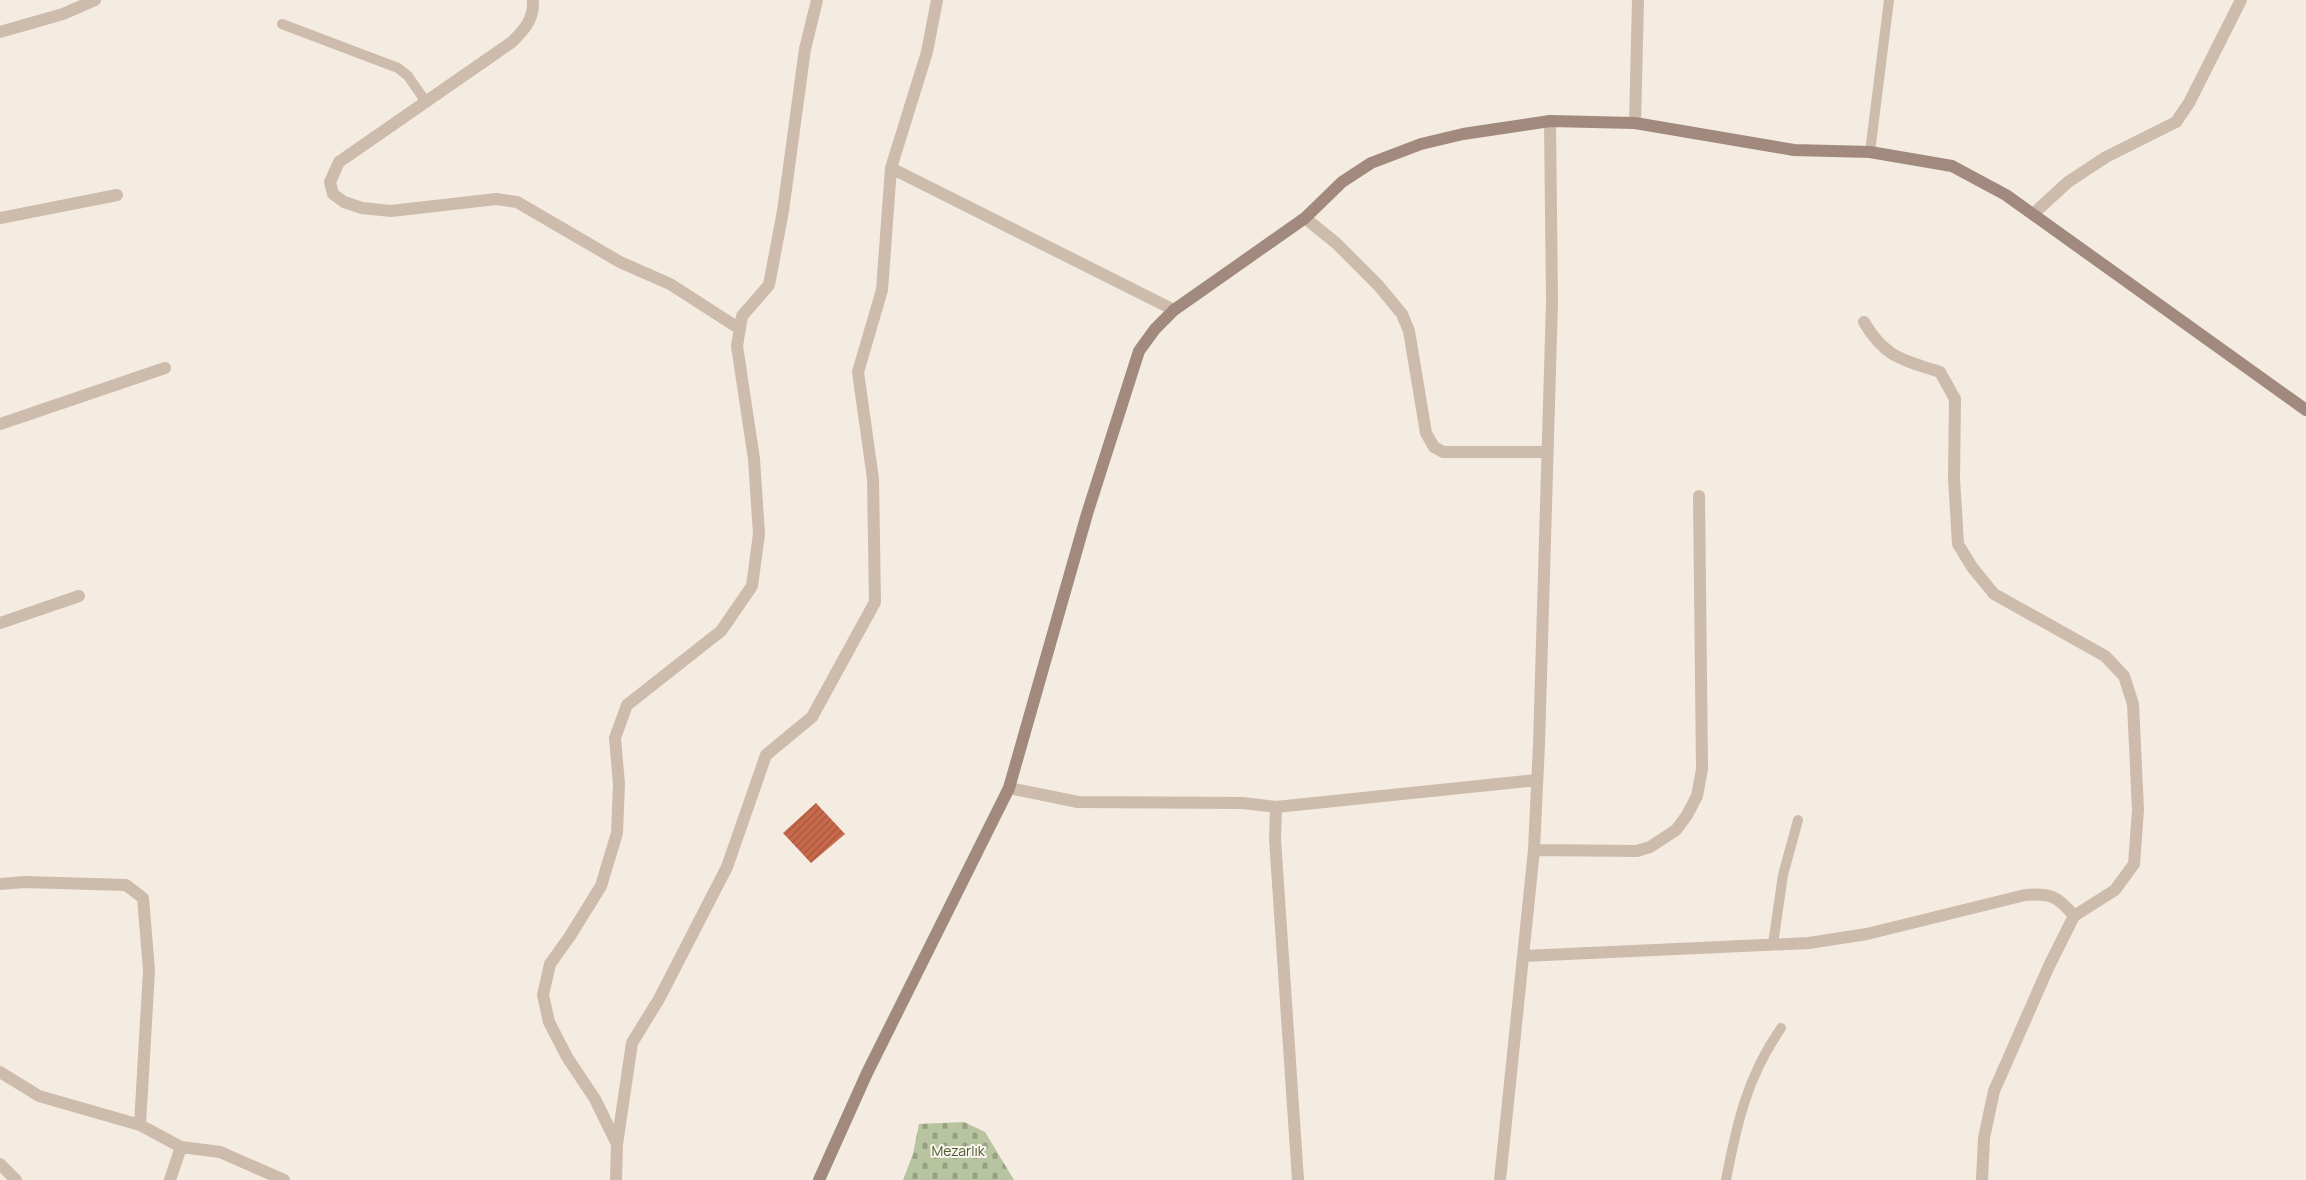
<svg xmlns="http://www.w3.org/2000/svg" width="2306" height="1180" viewBox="0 0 2306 1180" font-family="Manrope,sans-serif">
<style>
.cemetery{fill:url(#cemetery-stones)}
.building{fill:url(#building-hatch)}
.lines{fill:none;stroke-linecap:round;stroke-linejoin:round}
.lane{stroke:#cdbbac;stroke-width:10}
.street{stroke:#cdbbac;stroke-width:12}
.secondary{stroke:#a18a7d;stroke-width:12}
.labels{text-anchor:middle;stroke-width:4;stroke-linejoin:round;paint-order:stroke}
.park-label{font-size:14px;fill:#4a5a2e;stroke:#fbf5ee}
</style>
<defs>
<pattern id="cemetery-stones" width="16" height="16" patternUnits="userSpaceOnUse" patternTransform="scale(1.25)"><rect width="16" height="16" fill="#b8c4a0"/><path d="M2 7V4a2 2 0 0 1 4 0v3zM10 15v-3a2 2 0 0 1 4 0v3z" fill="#97a083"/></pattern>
<pattern id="building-hatch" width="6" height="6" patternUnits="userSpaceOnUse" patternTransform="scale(1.25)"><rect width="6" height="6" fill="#c8694b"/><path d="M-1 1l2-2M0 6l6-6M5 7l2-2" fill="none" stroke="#a4573f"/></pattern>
</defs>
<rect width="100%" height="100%" fill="#f4ebe1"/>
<path class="cemetery" d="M964 1122 985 1132 1014 1180H903L913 1154 919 1124Z"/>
<path class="building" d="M816 803 845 834 811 863 783 833Z"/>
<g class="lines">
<path class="lane" d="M282 24 398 68 408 76 426 102
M1870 152 1889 0
M1773 944 1783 875 1798 820
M1726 1180C1737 1123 1747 1077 1781 1028"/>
<path class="street" d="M533 0C534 19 525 29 512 42L339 162 330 182 333 194 344 202 362 208 391 211 496 199 517 202 620 262 670 284 740 329
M0 32 63 14 95 0
M1635 123 1638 0
M891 168 1174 310
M2033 214 2068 182 2106 157 2176 122 2189 103 2241 0
M0 218 117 195
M1305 218 1336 243 1378 285 1402 314 1409 331 1426 433 1434 447 1443 452H1547
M1864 322C1885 358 1903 360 1940 372L1955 399 1954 478 1958 544 1972 567 1994 594 2105 656 2124 676 2133 704 2138 810 2134 864 2115 890 2074 916 2049 966 1994 1091 1984 1138 1982 1180
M0 424 165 368
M0 623 79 596
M1009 788 1078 802 1243 803 1276 807 1275 839 1298 1180
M1276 807 1537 780
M1534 850 1637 851 1650 847 1676 830 1687 815 1697 796 1702 769 1699 496
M0 884 25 882 126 885 143 898 149 970 140 1125
M1523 956 1809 943 1867 934 2025 895C2050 893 2058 896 2074 916
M0 1072 39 1096 140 1125 181 1147 220 1152 284 1180
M617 1144 595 1099 567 1057 549 1022 543 995 550 964 570 936 601 886 617 833 619 784 615 738 627 705 721 631 752 586 759 534 754 459 737 346 742 316 769 285 783 211 805 49 817 0
M0 1164 16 1180
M170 1180 181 1147
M616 1180 617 1144 632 1043 659 999 727 867 766 755 812 717 875 602 873 479 858 372 882 290 891 168 927 52 937 0
M1500 1180 1534 850 1539 744 1552 302 1550 121"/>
<path class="secondary" d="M819 1180 867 1073 1009 788 1087 514 1139 351 1155 329 1174 310 1305 218 1342 182 1371 163 1421 144 1463 134 1550 121 1635 123 1794 150 1870 152 1952 166 2006 195 2306 410"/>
</g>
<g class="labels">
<g class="park-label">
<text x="958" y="1156">Mezarlık</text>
</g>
</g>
</svg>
